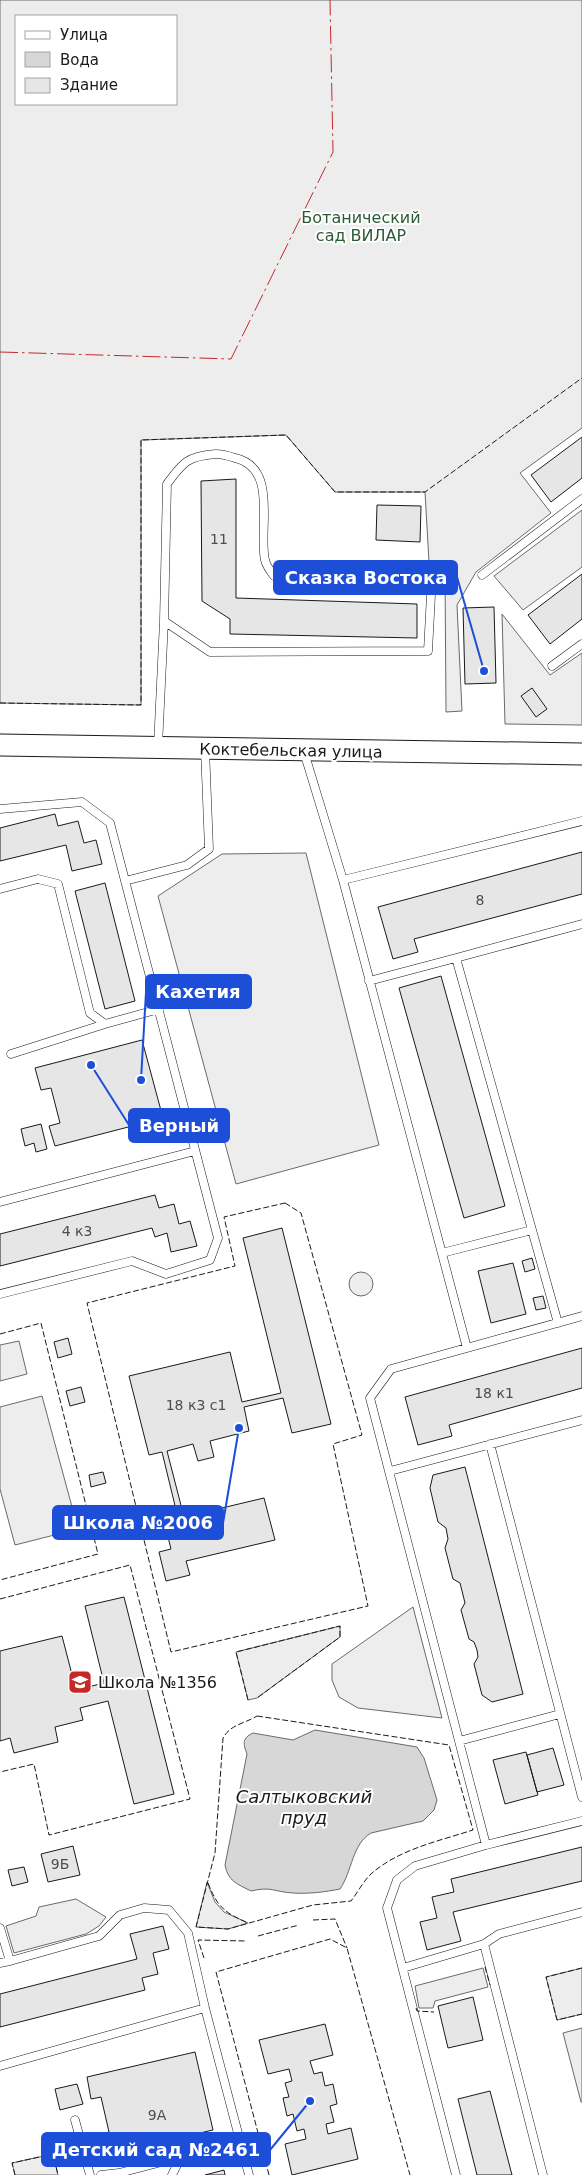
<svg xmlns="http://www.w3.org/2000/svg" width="582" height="2175" viewBox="0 0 582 2175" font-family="'DejaVu Sans',sans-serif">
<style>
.built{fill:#ededed;stroke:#6a6a6a;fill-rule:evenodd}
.water{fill:#d7d7d7;stroke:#6a6a6a}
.building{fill:#e6e6e6;stroke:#1a1a1a}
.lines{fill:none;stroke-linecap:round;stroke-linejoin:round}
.lane-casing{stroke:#1a1a1a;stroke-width:9}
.secondary-casing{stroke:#1a1a1a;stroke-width:23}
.lane{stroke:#fff;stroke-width:8}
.secondary{stroke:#fff;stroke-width:21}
.fence{stroke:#1a1a1a;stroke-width:1;stroke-dasharray:6 2.5;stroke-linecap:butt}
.power{stroke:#c62828;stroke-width:1;stroke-dasharray:18 4 2.5 4;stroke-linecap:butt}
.labels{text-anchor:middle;stroke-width:4;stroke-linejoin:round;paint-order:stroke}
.number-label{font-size:14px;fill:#4d4d4d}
.park-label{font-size:16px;fill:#2b5a34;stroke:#fff}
.street-label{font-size:16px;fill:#1a1a1a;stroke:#fff}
.poi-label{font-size:16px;fill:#1a1a1a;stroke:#fff;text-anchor:start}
.water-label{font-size:18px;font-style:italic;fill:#1a1a1a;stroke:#fff}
.leader{fill:none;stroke:#1d4ed8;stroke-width:2}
.callout-dot{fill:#1d4ed8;stroke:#fff;stroke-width:2}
.callout{fill:#1d4ed8;stroke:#1d4ed8;stroke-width:2}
.callout-label{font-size:18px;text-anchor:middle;font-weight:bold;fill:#fff}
</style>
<rect width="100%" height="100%" fill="#fff"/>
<path class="built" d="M0 0H582V428L520 473 551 513 476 572 457 605 462 711 446 712 445 572 429 562 425 492H335L286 435 141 440V705L0 703ZM16 16H176V104H16Z
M582 510V567L523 610 494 576Z
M502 614 550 675 582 653V725L505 724Z
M306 853 379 1145 236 1184 158 896 222 854Z
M349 1284a12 12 0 1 1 24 0a12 12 0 1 1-24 0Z
M19 1341 27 1374 0 1381V1345Z
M42 1396 78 1529 15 1545 0 1489V1407Z
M413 1607 442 1718 358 1708 339 1697 332 1680V1664Z
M340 1626V1637L257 1698 248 1700 236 1652Z
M207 1882 215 1902 224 1912 248 1923 228 1929 196 1927Z
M76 1899 106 1917 99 1926 86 1934 14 1953 6 1926 36 1916 39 1907Z
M483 1968 488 1987 435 2001 433 2008H419L415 1986Z
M582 1968V2014L557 2020 546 1977Z
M582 2028V2102H581L563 2033Z
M53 2154 58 2175H15L12 2163Z"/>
<path class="water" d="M315 1730 417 1747 424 1758 437 1800 434 1810 423 1821 371 1833C352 1844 352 1872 340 1889 325 1892 309 1894 293 1893 274 1892 272 1886 251 1891 237 1884 228 1881 225 1865L247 1754C243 1744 242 1738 253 1733L293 1740Z"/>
<path class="building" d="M582 437V478L551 502 531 475Z
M236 479V598L417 604V638L230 634V619L202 601 201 481Z
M377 505 421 506 420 542 376 540Z
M582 574V619L550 644 528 615Z
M494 607 496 683 465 684 463 608Z
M532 688 547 709 536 717 521 696Z
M55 814 58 826 78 821 84 843 96 840 102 864 72 871 66 845 0 861V828Z
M582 852V894L414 939 418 952 393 959 378 907Z
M105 883 135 1001 105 1009 75 891Z
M441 976 505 1206 464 1218 399 988Z
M142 1040 163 1118 55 1146 49 1126 60 1123 51 1088 41 1090 35 1068Z
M41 1124 47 1149 36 1152 34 1143 25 1146 21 1129Z
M155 1195 159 1208 174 1204 179 1224 190 1221 197 1246 171 1252 167 1233 155 1237 152 1228 0 1266V1234Z
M282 1228 331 1424 292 1433 283 1398 244 1407 249 1431 210 1441 214 1457 198 1461 193 1444 167 1451 184 1517 264 1498 275 1540 186 1561 190 1575 166 1581 159 1552 171 1549 164 1521 178 1518 162 1452 149 1455 129 1376 230 1352 242 1402 281 1393 243 1238Z
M532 1258 535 1269 525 1272 522 1261Z
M513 1263 526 1314 491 1323 478 1271Z
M543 1296 546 1308 536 1310 533 1298Z
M68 1338 72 1354 58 1358 54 1342Z
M582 1348V1388L449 1425 452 1436 418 1445 405 1397Z
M81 1387 85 1402 70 1406 66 1391Z
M465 1467 523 1694 492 1702 482 1695 474 1664 478 1657 477 1650 474 1642 469 1639 461 1610 465 1603 460 1583 453 1579 445 1548 448 1539 446 1528 438 1522 430 1488 433 1475Z
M103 1472 106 1483 91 1487 89 1475Z
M124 1597 174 1794 134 1804 108 1701 80 1708 83 1720 55 1727 58 1742 14 1753 10 1738 0 1741V1651L62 1636 76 1690 104 1683 85 1606Z
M553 1748 564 1785 537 1792 527 1755Z
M526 1752 538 1795 505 1804 493 1760Z
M73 1846 80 1875 48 1882 41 1854Z
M582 1847V1881L453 1912 461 1941 427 1950 420 1922 437 1918 432 1897 454 1892 451 1879Z
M24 1867 28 1882 12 1886 8 1870Z
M163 1926 169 1949 153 1953 158 1974 142 1978 145 1990 0 2027V1994L137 1959 130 1934Z
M473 1997 483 2040 448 2048 438 2006Z
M325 2024 333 2055 310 2061 314 2074 322 2072 325 2086 333 2084 337 2104 330 2106 334 2122 326 2124 328 2134 351 2128 358 2159 292 2175 285 2144 306 2139 304 2129 297 2131 293 2114 287 2116 283 2098 289 2097 285 2083 292 2081 289 2069 268 2074 259 2040Z
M195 2052 213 2130 103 2155 99 2135 109 2132 101 2097 91 2099 87 2077Z
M77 2084 83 2104 60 2110 55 2089Z
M490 2091 512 2175H477L458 2099Z
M224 2170 225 2175H205Z"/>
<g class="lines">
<g class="lane-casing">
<path id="lane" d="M482 575 582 499
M552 666 582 644
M158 746 164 621 167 484C183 462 188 456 216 454 223 454 229 456 235 458 279 468 258 529 265 560 266 565 271 572 274 576H432L428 651 210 652 164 621
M304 752 343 880 467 1348
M0 809 82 802 110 823 218 1238 210 1260 166 1274 132 1261 0 1294
M343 880 582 821
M125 881 187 865 209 849 205 749
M0 889 38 879 58 884 90 1013 105 1024 159 1009
M369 981 456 958
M11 1054 105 1024
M0 1202 195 1151
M442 1253 532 1230
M558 1323 456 958 582 924
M490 1444 582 1797
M390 1471 582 1420
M459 1741 560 1714
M486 1845 370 1398 391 1369 582 1316
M0 1928 10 1961 0 1963
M484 1944 543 2175
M10 1961 99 1936 120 1915 144 1908 169 1910 188 1933 205 2008 249 2175
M403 1968 484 1944 499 1934 582 1912
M0 2066 205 2008
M75 2120 90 2175
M101 2175 119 2173 181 2157
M172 2175 181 2157 241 2141
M456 2175 387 1908 397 1880 415 1866 486 1845 582 1821"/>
</g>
<g class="secondary-casing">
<path id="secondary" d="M0 745 582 754"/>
</g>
<use href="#lane" class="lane"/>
<use href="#secondary" class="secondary"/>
<path class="fence" d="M0 703 141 705V440L286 435 335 492H425L582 378
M285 1203 301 1213 362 1435 333 1444 368 1606 171 1652 87 1303 235 1266 224 1217Z
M0 1334 41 1323 98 1554 0 1580
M0 1599 130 1565 190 1799 49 1835 34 1764 0 1772
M248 1700 236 1652 340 1626V1637L257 1698
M257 1716 449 1745 473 1830C439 1841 400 1849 372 1873 364 1880 358 1892 351 1901L313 1905 228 1929 196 1927 215 1853 223 1738C231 1724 244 1724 257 1716Z
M208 1883C218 1908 224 1912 248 1923
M313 1920 335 1919 347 1948
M258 1936 299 1925
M204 1958 198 1940 246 1941
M485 1967 490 1985
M582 1968 546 1977 557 2020 582 2014
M416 2008 417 2011 434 2012
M15 2175 12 2163 53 2154 58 2175
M269 2175 216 1972 330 1939 347 1948 410 2175"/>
<path class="power" d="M0 352 231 359 333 152 330 0"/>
</g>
<defs>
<g id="school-square" transform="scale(1.25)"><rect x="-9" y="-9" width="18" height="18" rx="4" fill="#c62828" stroke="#fff"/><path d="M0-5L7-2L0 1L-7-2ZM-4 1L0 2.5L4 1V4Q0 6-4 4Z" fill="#fff"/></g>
</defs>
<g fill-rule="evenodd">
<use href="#school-square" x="80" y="1682"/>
</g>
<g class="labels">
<g class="number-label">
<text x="219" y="544">11</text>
<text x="480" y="905">8</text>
<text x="77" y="1236">4 к3</text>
<text x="494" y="1398">18 к1</text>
<text x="196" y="1410">18 к3 с1</text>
<text x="60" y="1869">9Б</text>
<text x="157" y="2120">9А</text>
</g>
<g class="park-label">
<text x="361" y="223">Ботанический<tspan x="361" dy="18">сад ВИЛАР</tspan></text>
</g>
<g class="street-label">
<text transform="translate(291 750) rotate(1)" y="6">Коктебельская улица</text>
</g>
<g class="poi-label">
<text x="98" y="1688">Школа №1356</text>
</g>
<g class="water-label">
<text x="304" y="1803">Салтыковский<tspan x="304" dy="21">пруд</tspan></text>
</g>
</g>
<path class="leader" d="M484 671L457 577M141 1080L146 992M91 1065L129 1125M239 1428L223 1523M310 2101L270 2150"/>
<g class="callout-dot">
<circle cx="484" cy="671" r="5"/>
<circle cx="141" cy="1080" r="5"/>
<circle cx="91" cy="1065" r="5"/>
<circle cx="239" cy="1428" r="5"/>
<circle cx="310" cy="2101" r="5"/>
</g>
<g class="callout">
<rect x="274" y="561" width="183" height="33" rx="5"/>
<rect x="146" y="975" width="105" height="33" rx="5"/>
<rect x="129" y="1109" width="100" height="33" rx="5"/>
<rect x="53" y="1506" width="170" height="33" rx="5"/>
<rect x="42" y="2133" width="228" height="33" rx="5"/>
</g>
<g class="callout-label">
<text x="366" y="584">Сказка Востока</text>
<text x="198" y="998">Кахетия</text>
<text x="179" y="1132">Верный</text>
<text x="138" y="1529">Школа №2006</text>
<text x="156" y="2156">Детский сад №2461</text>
</g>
<rect x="15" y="15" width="162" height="90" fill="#ffffff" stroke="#a3a3a3"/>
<rect x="25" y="31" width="25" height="8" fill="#ffffff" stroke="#a3a3a3"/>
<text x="60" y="40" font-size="15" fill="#1a1a1a">Улица</text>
<rect x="25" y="52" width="25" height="15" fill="#d7d7d7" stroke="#a3a3a3"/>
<text x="60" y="65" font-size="15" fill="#1a1a1a">Вода</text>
<rect x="25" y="78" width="25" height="15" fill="#e6e6e6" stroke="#a3a3a3"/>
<text x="60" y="90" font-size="15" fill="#1a1a1a">Здание</text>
</svg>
